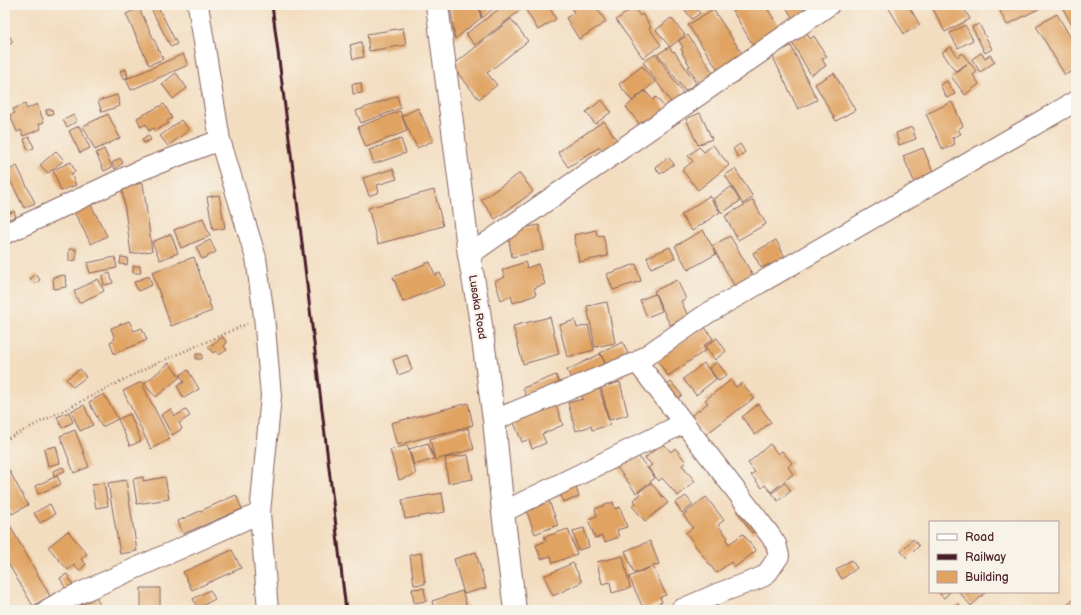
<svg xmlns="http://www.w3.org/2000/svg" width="1081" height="615" viewBox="0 0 1081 615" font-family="'Balsamiq Sans',sans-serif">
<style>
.building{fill:#e0a362}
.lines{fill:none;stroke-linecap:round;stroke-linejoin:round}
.street-casing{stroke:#85625f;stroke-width:22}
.secondary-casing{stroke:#85625f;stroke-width:24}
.path{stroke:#85625f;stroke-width:2.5;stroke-dasharray:1 3;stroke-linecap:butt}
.street{stroke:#fff;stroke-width:20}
.secondary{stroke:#fff;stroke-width:22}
.rail{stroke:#4a1f2b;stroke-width:3}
.labels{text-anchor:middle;stroke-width:4;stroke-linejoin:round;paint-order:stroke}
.street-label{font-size:11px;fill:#4a1f2b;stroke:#f7f3e8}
</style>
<rect width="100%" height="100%" fill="#f7f3e8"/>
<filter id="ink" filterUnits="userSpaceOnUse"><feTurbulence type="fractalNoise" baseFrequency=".025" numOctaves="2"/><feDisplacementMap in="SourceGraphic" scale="8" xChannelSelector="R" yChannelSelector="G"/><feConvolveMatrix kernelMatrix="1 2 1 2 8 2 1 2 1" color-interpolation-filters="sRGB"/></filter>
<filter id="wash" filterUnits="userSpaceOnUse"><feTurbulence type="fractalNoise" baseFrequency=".012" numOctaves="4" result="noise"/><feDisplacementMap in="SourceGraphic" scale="16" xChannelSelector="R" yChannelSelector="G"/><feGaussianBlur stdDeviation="0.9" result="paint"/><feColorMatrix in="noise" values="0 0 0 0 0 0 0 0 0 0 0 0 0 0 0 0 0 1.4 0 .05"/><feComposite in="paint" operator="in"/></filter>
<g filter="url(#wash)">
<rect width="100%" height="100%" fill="#f3ddc0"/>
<g id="blocks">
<path class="building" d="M149 5H157L177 44 171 47Z
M450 5H498L482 18 479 7 481 18 455 39Z
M504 5H517L521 10 475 45 466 34Z
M523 5H548L556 19 538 30Z
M578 5H587L589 8 595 5 606 22 579 39 566 18 574 13 572 9Z
M610 5H624L614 11Z
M681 5H693L700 13 692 19Z
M729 5H765L780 29 753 45Z
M785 5H808L810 9 793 19Z
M887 5H908L920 25 904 34Z
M931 5H962L970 19 945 32Z
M997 5H1046L1007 25Z
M1061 5H1076V33Z
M634 7 640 16 642 14 651 27 649 28 661 45 643 58 616 20Z
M139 8 163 59 149 65 126 14Z
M713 9 743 55 719 71 688 25Z
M1057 14 1076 47V69L1065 75 1036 26Z
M671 18 685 35 670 47 656 30Z
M511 19 528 41 487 73 497 85 479 99 452 66Z
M979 24 992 49 985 53 972 27Z
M965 25 973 40 958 48 950 33Z
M403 28 406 45 369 51 367 34Z
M5 29 13 42 5 47Z
M806 32 810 39 814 36 827 57 822 59 826 66 811 75 791 41Z
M688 35 717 79 702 88 688 67 690 66 682 53 683 52 681 49 683 47 679 41Z
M361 42 364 57 353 59 350 45Z
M791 46 817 100 798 109 772 55Z
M669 47 673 52 674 51 696 83 685 91 658 54Z
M951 47 958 57 962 53 977 72 973 75 979 84 965 95 951 76 967 64 955 71 942 52Z
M981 53 985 58 990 55 995 62 980 72 972 59Z
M183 54 188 65 131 90 126 79Z
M656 54 687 99 675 108 643 62Z
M642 66 655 82 632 101 619 84Z
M126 69 128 77 123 79 120 71Z
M176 73 187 88 173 99 162 84Z
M834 73 855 110 836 121 815 84Z
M947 81 955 94 947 98 940 85Z
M361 83 362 93 353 94 352 84Z
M645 91 653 100 656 97 665 108 645 131 626 107Z
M117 95 120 106 102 112 98 101Z
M397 96 401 108 361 123 356 111Z
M602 100 611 112 595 124 586 112Z
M952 102 963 126 958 129 961 134 952 138 955 144 943 150 926 114Z
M25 104 27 109 37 104 44 122 39 124 41 129 23 136 21 130 17 132 10 115 15 113 13 109Z
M164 104 172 118 167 121 169 123 155 131 154 128 149 131 146 124 141 127 137 118Z
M418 108 433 141 417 148 402 116Z
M52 109 53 114 47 115 46 110Z
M400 111 407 131 366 147 358 127Z
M700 113 712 139 698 145 686 119Z
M108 114 120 138 95 150 83 126Z
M74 115 77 121 67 127 63 120Z
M181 120 189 130 168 146 160 136Z
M604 121 620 145 605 155 600 147 568 167 558 152Z
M79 126 90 148 80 153 69 131Z
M912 127 916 139 899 145 896 133Z
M148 135 151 140 144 143 142 139Z
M30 137 34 148 28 150 24 139Z
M401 139 406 153 374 164 369 150Z
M740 144 745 152 738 157 733 149Z
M713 145 729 165 698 190 682 170 693 161 688 156 699 147 704 152Z
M923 148 936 180 917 188 903 156Z
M104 149 112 167 104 171 96 153Z
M56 151 64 160 48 173 40 165Z
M668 157 674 164 660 174 655 167Z
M120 158 123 163 115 169 112 163Z
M71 162 75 172 71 174 76 185 61 191 53 170Z
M17 166 35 203 24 208 6 172Z
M393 169 397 179 377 185 379 192 369 196 363 178Z
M735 169 753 197 743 204 725 175Z
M520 173 533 192 495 219 481 200Z
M143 183 152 251 131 254 122 187Z
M731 187 740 201 722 213 713 199Z
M434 190 443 226 378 244 368 208Z
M219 195 225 228 213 230 207 197Z
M709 196 720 212 692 231 681 215Z
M753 200 766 224 738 240 725 216Z
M90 203 107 236 91 244 74 212Z
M14 211 16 217 9 219 7 214Z
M203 218 210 236 181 248 174 230Z
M539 225 544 250 512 257 507 231Z
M596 230 597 236 603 235 608 256 579 262 574 235Z
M703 230 712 246 730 236 755 279 737 290 713 248 716 254 688 270 675 246Z
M171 234 178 253 160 260 152 242Z
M210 240 216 252 202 259 196 247Z
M776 240 787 261 772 269 769 264 761 268 753 253Z
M670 247 675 258 651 268 647 257Z
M69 249H76V260L69 261Z
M115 257 117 268 90 273 87 263Z
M121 257 128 258 127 265 120 264Z
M194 257 212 311 171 326 152 272Z
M430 262 435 275 440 273 445 285 403 302 393 277Z
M525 262 527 268 538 264 545 284 534 288 536 295 513 303 511 296 501 300 495 281 505 277 502 270Z
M636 264 641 281 613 290 607 274Z
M133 266H140L141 273H133Z
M110 273 113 283 104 285 102 276Z
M36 274 40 280 35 284 30 279Z
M65 275 66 287 54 289 53 277Z
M149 276 152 285 138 291 134 282Z
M98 279 104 291 79 303 74 291Z
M677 280 686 299 681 301 688 316 670 325 654 291Z
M655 294 662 311 647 317 640 300Z
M607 302 615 343 595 347 587 306Z
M550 317 559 354 523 364 513 326Z
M575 320 577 328 588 325 594 350 567 357 559 325Z
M129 321 134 331 142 328 147 340 114 354 110 342 115 339 111 328Z
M704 326 713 339 703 346 706 350 668 376 657 360Z
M223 337 227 343 224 346 227 350 219 355 216 351 213 353 208 347Z
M717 338 726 351 715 360 705 347Z
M623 342 630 359 574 385 567 370 600 354 605 363 600 353Z
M196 354H202V359H196Z
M407 355 412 370 398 375 393 360Z
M717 362 727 375 719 381 709 368Z
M169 363 180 377 156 397 144 384Z
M704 363 716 379 696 395 683 379Z
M80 369 86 377 73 387 66 379Z
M188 370 199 389 184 398 177 386 184 382 180 375Z
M556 375 562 391 529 404 523 388Z
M731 380 736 387 742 383 754 398 705 435 690 417 708 403 705 400Z
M141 382 170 439 151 449 123 391Z
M620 382 628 415 609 420 601 387Z
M671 382 682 395 673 402 662 390Z
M599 387 610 425 592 430 591 426 576 431 568 403 583 399 581 392Z
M104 394 118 419 102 427 89 402Z
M468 403 473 425 397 445 391 423Z
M555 403 563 425 542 434 546 443 532 449 529 439 522 442 513 420Z
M758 404 771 422 755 435 742 417Z
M84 405 93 425 80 431 71 411Z
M171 409 175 416 186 410 190 416 179 423 182 429 172 435 161 415Z
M69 412 73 422 62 428 57 417Z
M130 414 141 441 130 446 118 419Z
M468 428 474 449 435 460 430 439Z
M75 430 89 467 74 473 60 436Z
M428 443 434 459 414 465 409 449Z
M663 443 671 452 675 448 686 462 682 465 695 481 678 496 662 478 659 481 648 468 652 465 645 458Z
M770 444 778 454 782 451 792 463 788 467 793 474 771 492 765 485 762 488 751 475 755 472 748 463Z
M407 445 416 474 399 480 390 450Z
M56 446 60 463 48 466 44 449Z
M635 452 655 478 636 493 616 466Z
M468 455 473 479 448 483 445 458Z
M5 463 28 505 12 514 5 502Z
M63 467 65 471 54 476 53 471Z
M57 476 61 484 38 494 35 486Z
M143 477V481L165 477 169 499 137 504 133 479Z
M126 480 137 551 120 554 108 483Z
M574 481 579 497 563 502 558 486Z
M104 483 108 506 96 508 92 485Z
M651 483 668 503 645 521 632 506 636 503 634 500 641 494 639 492Z
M785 483 791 491 778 501 772 493Z
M442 493 445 512 405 519 402 500Z
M236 495 242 509 183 534 178 521Z
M686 496 693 505 682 513 675 503Z
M706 497 724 520 718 525 728 538 726 540 729 544 743 534 756 551 735 567 731 562 716 573 686 533 693 528 683 515Z
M549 501 558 525 535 534 526 510Z
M613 502 615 509 620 507 627 527 617 530 619 537 605 542 602 536 595 538 588 519 597 516 595 509Z
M50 504 55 514 40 523 34 513Z
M745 507 760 527 752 533 737 512Z
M6 519 50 596 33 606 5 558Z
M584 528 589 547 578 550 573 531Z
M568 529 577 554 553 563 551 556 541 559 536 545 546 541 544 537Z
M68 531 87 554 81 559 86 564 79 571 74 565 68 570 48 547Z
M913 539 919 546 907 558 901 551Z
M650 541 659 564 653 566 666 595 660 597 662 602 644 610 629 577 651 567 634 573 625 551Z
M232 550 241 568 192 590 183 572Z
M476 552 486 588 464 594 454 559Z
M421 553 425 584 414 585 410 555Z
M623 556 630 588 612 593 610 582 602 584 597 562Z
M851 560 857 568 842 579 836 570Z
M573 563 582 582 553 596 544 576Z
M67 574 74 587 67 591 60 578Z
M141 588H160V610H141Z
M424 588 426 601 414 603 412 589Z
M210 590 215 599 198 608 193 599Z
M462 591 468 610H434L432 601Z
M938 592H950L944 598Z
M959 592H986L971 606Z
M96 597 101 607 97 609 98 610H73Z
M1076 597V610H1069L1066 606Z
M716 602 719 610H703Z
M959 604 964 610H952Z"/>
</g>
</g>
<g filter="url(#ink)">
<use href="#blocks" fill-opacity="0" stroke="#85625f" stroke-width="1"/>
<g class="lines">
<g class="street-casing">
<path id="street" d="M198 5 220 140 256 258 264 316 271 396 260 513 268 610
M5 234 141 170 220 140
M469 255 829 5
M637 362 770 535 776 544 779 556 768 572 764 576 755 580 719 593 680 610
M494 420 637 362 708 313 1076 101
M503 512 684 423
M47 610 62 601 260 513"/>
</g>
<g class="secondary-casing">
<path id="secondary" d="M437 5 469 255 479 311 494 420 503 512 515 610"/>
</g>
<path class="path" d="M5 440 153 365 247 324"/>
<use href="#street" class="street"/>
<use href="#secondary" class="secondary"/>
<path class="rail" d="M272 5 296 193 346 610"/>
</g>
</g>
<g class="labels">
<g class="street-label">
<text transform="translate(478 307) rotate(81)" y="4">Lusaka Road</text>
</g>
</g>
<rect width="1081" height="615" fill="none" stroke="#f7f3e8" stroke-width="20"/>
<rect x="929" y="521" width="130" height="72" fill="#f7f3e8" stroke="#b29e9c"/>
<rect x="937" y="534" width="20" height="6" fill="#ffffff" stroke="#b29e9c"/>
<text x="965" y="541" font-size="12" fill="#4a1f2b">Road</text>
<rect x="937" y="554" width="20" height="6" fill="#4a1f2b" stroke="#b29e9c"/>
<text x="965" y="561" font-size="12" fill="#4a1f2b">Railway</text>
<rect x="937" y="571" width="20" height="12" fill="#e0a362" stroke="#b29e9c"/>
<text x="965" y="581" font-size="12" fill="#4a1f2b">Building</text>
</svg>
